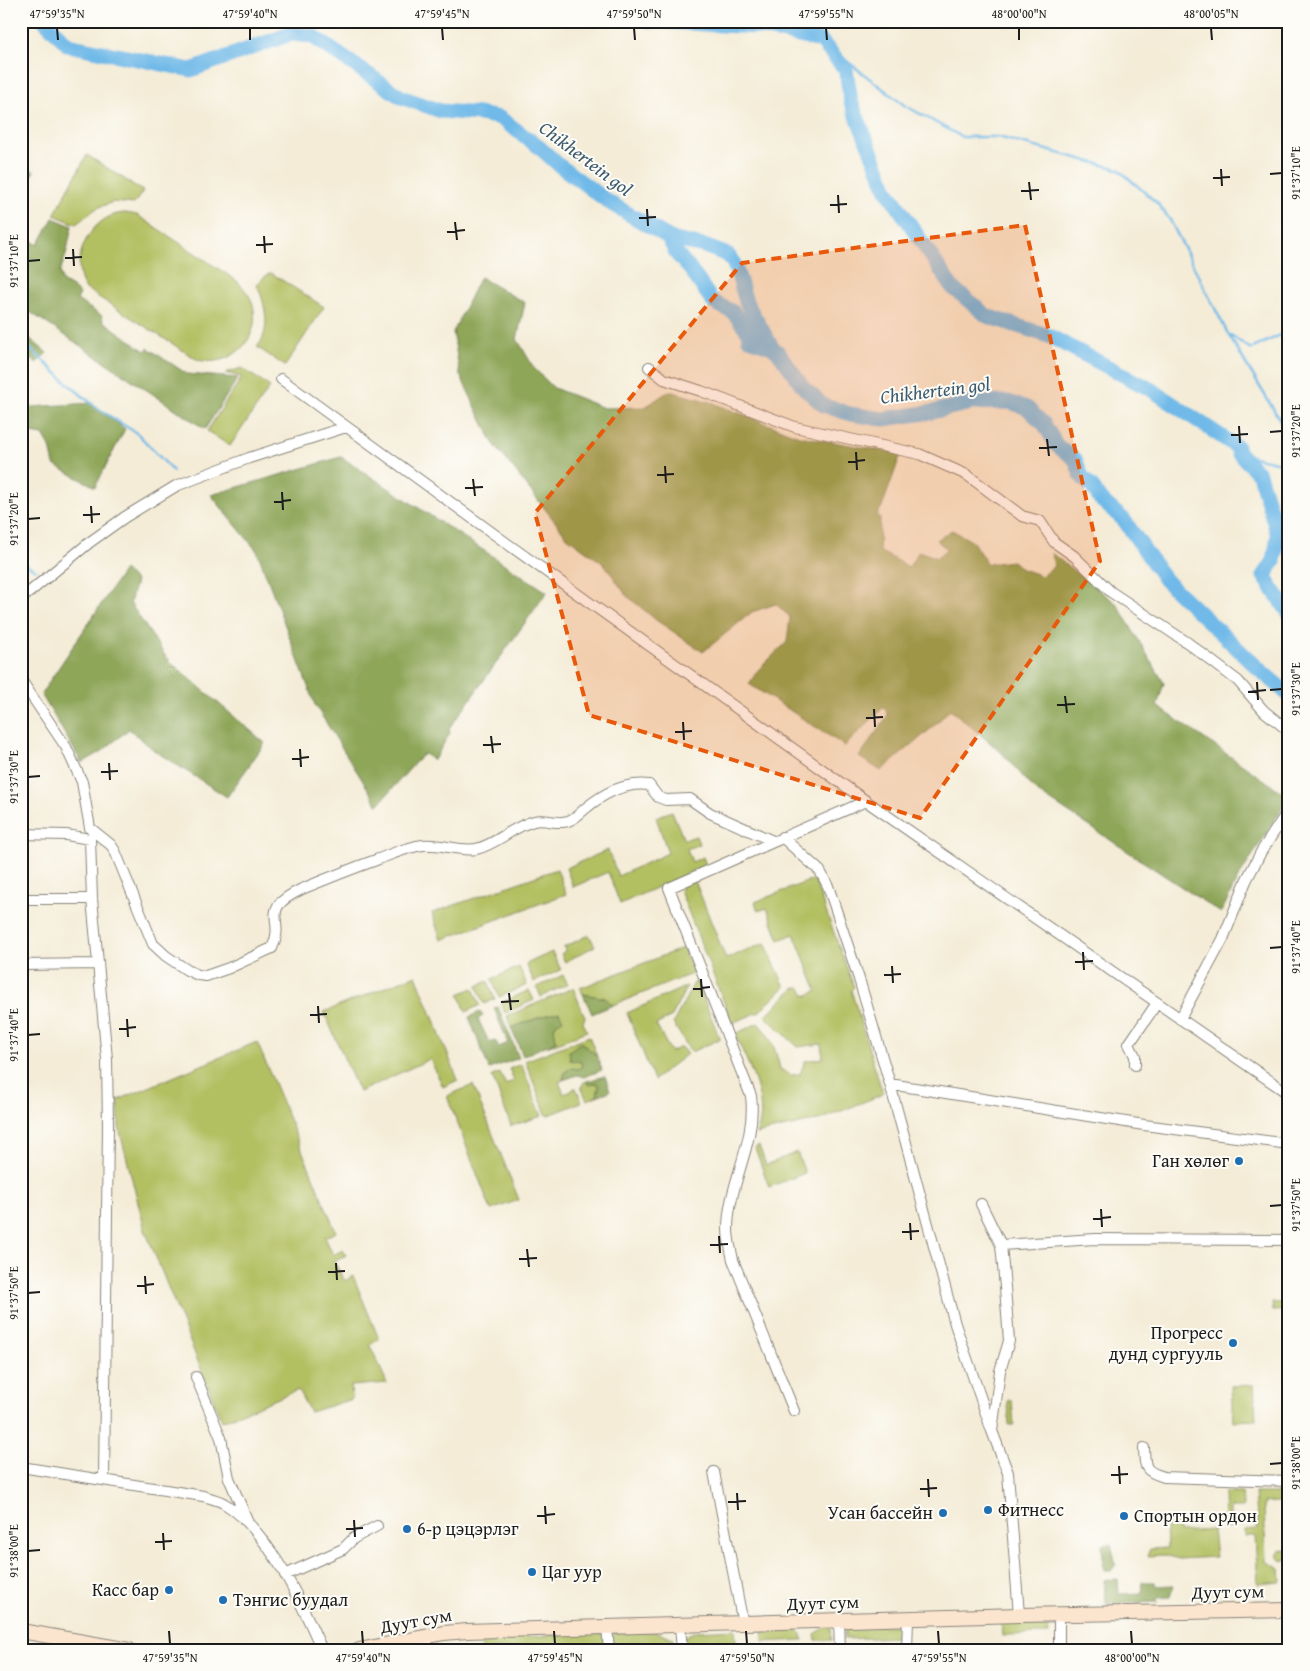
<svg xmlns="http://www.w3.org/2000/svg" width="1310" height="1671" viewBox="0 0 1310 1671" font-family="'Gentium Book Plus',serif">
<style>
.green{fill:#b3c062;stroke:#686e3f}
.forest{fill:#8ea658;stroke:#55613a}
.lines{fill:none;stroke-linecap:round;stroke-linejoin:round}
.stream{stroke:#6fb9e8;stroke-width:2.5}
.river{stroke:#6fb9e8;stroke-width:15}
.minor-casing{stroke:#88847a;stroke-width:12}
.tertiary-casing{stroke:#88847a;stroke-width:15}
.secondary-casing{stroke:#88847a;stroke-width:16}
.minor{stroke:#fff;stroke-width:10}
.tertiary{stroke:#fff;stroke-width:12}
.secondary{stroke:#fce5cf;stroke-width:14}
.marked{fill:#e8590c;fill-opacity:0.2;stroke:#e8590c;stroke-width:4;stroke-dasharray:10 6;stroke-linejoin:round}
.ticks{fill:none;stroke:#1c1c1c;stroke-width:2}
.poi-dot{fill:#1f6fb2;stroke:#fdfcf7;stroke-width:2}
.labels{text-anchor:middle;stroke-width:4;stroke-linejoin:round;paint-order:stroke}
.poi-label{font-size:18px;fill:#1c1c1c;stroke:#fdfcf7;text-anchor:start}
.street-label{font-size:18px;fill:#1c1c1c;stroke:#fdfcf7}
.water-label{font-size:19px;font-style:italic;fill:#3d5b6e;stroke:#fdfcf7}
.neatline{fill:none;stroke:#1c1c1c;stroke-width:2}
.ticks-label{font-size:12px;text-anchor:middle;fill:#1c1c1c}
</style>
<rect width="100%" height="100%" fill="#fdfcf7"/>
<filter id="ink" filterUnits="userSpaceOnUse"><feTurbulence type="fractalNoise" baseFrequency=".02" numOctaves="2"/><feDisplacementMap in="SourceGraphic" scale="10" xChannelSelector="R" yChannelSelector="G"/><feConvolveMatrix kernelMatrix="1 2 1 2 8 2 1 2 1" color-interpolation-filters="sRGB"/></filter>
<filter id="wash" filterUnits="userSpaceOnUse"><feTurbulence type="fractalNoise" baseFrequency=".0096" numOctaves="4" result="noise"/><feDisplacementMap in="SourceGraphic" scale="20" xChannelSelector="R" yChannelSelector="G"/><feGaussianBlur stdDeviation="1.12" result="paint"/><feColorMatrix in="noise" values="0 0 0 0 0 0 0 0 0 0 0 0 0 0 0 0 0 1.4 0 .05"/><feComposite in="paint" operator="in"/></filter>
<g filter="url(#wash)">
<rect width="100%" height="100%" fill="#f4ecd7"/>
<path class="green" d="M87 155 143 191 134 204 113 202 97 208 76 224 54 215Z
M126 213 137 215 237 281C245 290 253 298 254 310 259 342 229 368 198 360L86 289C69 265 86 226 111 216 115 214 122 213 126 213Z
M271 273 324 307 285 366 257 347C272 331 265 302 257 285L264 277Z
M242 368 270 387 230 446 207 431 242 377 225 373Z
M672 811 684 840 696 836 699 844 687 849 692 862 703 857 706 865 620 904 608 872 573 887 566 868 608 850 618 876 668 853 656 817Z
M557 869 566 894 441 940 432 913Z
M814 879 854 987 851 990 883 1094 822 1119 756 1134C771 1102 747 1063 735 1034L758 1023C773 1040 775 1048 780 1069L791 1075 800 1074 805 1061 823 1058 821 1044 798 1047 765 1016 793 989 800 987 806 996 817 991 794 934 779 940 767 908 758 911 755 902Z
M695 881 726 959 765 943 785 987 759 1012 732 1023 680 890 682 886Z
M589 935 595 946 565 962 561 954 565 951 564 947Z
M683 948 694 973 613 1005 605 998 583 994 580 988Z
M552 952 561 970 534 982 526 964Z
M519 967 527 985 499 997 492 979Z
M416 975 458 1080 443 1087 430 1059 359 1092 324 1012Z
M563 975 568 984 541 997 537 987Z
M488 981 495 999 484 1004 477 986Z
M697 982 720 1039 691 1052 673 1023 694 983Z
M687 986 672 1016 656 1025 671 1052 681 1047 687 1054 654 1080 627 1013Z
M473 988 480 1005 466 1012 459 994Z
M573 988 585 1017 583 1022 587 1031 547 1047 556 1041 554 1028 556 1024 543 1016 511 1028 507 1016Z
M529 990 534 1000 505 1013 501 1003Z
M589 1036 597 1056 582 1043 570 1060 581 1062 582 1066 578 1070 570 1068 565 1072 563 1080 559 1082 564 1094 573 1090 574 1088H576L582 1102 547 1116 525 1061Z
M257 1042 336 1232 325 1237 333 1255 343 1250 346 1255 334 1262 345 1281 353 1276 379 1339 370 1345 387 1383 351 1386 352 1399 310 1412 298 1390 222 1421 145 1230 119 1128 118 1100Z
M521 1064 542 1116 511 1126 492 1076 500 1073 506 1085 514 1080 509 1069Z
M587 1081 589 1085 597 1083 599 1086 597 1096 587 1100 581 1087 584 1082Z
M473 1085 519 1200 491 1210 447 1096Z
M759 1146 766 1165 797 1152 805 1173 769 1187 755 1148Z
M1289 1302V1310L1273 1311 1272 1303Z
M1254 1385 1256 1420 1233 1421 1231 1386Z
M1008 1400H1012L1014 1425H1009Z
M1224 1493H1242L1243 1507H1230V1528H1225Z
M1255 1493H1289V1501L1264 1503 1266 1561 1280 1569 1281 1582 1258 1584 1255 1536H1245V1530L1258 1529Z
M1178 1521 1179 1532 1213 1530 1216 1557 1179 1559 1165 1555 1147 1556 1150 1549 1167 1548 1166 1522Z
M1277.5 1555a5.5 5.5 0 1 1 11 0a5.5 5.5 0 1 1-11 0Z
M1047 1620 1048 1634 1002 1635 1001 1622Z
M902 1625 903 1637 845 1639V1627Z
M825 1627H831L832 1640H816L815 1634Z
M792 1628 802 1634 803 1640 763 1642 762 1630Z
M735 1629 736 1642 685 1644 684 1637 695 1631Z
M654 1631 673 1638V1644L613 1646 612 1633Z
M603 1633 605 1646 484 1650 478 1644 479 1639Z"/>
<path class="forest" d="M21 169 34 171 21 197Z
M53 218 72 226 66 255 60 271 62 281 72 287 80 294 77 300 102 316 103 321 145 351 148 348 187 374 238 378 205 429 21 306V234L38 245Z
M480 277 525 303 517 339 534 368 554 388 604 408 645 407 669 391 710 402 799 436 901 454 882 507 877 514 880 518 879 551 909 567 919 551 937 558 947 549 936 540 952 530 973 542 987 564 1013 561 1022 569 1042 576 1054 566 1051 553 1117 604 1164 683 1157 706 1289 797 1237 880 1221 913 1036 791 1001 752 950 709 933 727 881 771 859 757 888 715 884 707 845 746 749 684 758 670 787 642 790 617 776 604 752 612 703 652 656 620 626 595 605 565 567 537 493 443 460 375 453 332Z
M21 331 47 353 36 363 21 350Z
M92 403 125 429 95 487 54 465 50 447 43 435 31 433 23 420 31 407Z
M341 457 547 592 449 729 450 733 434 760 424 754 421 756 378 805 315 705 257 551 211 495Z
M124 570 136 581 130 603 168 660 265 743 227 797 155 751 129 729 101 752 82 763 41 694Z
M583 994 605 998 613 1005 592 1014Z
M498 1007 519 1058 489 1069 469 1017 480 1012 483 1016 478 1019 489 1042 495 1040 499 1047 508 1043 494 1008Z
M559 1012 563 1020 556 1024 554 1028 556 1041 523 1056 511 1028 543 1016Z
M580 1043H582L597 1056 602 1070 584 1077 577 1075 563 1080 565 1072 571 1068 578 1069 582 1066 581 1062 570 1060 569 1051Z
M605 1076 610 1091 597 1096 599 1086 597 1083 588 1085 587 1081Z
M1111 1544 1116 1565 1111 1571H1104L1102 1545Z
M1118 1579 1119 1594 1143 1593 1142 1582H1155L1156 1586 1174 1585 1170 1597 1157 1598V1602L1106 1604 1104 1580Z"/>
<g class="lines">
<path class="stream" d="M821 41 904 105 962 137H998L1118 169 1158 204 1170 220 1228 334 1289 435
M1230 335 1251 349 1289 331
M21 340 66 382 97 408 138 434 173 471
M1237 447 1249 456 1289 465
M21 562 36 570"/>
<path class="river" d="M45 21 68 45 191 70 290 34 312 36 401 97 441 111 479 114 500 118 539 147 560 166 610 203 668 237 676 253 690 269 713 302 733 312 748 331 749 339 772 347 779 353 804 388 823 405 850 414 883 419 932 412 971 403 1009 402 1027 408 1044 424 1057 446 1075 459 1082 477 1093 488 1100 499 1124 520 1165 580 1260 670 1289 695
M650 21 758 27 821 41 846 70 851 102 887 190 952 287 987 316 1049 336 1152 390 1237 447 1238 452 1259 474 1278 535 1274 561 1264 576 1289 613
M668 237 675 240 704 246 728 255 734 264 740 281 746 302 772 347"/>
</g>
</g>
<g filter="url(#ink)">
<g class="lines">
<g class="minor-casing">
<path id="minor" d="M649 367 664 379 701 391 795 427 919 454 967 475 1022 516 1040 521 1054 542 1074 556 1111 592 1188 643 1238 681 1264 711 1289 731
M281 379 505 542 866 801 1289 1094
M21 599 90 542 125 517 176 486 249 458 346 427
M21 680 66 747 82 782 90 828 111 845 115 851 153 944 166 956 187 970 198 975 206 976 229 968 272 948C287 918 256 911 302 889 326 879 351 869 376 860 392 854 407 847 423 845 441 843 459 852 476 849 496 845 513 826 534 821 546 818 557 825 568 821 575 819 581 812 586 808 604 793 625 782 649 785L658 797 666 800 690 799 710 813 773 841
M21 834 66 835 90 839 92 899 107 1059 108 1126 104 1480
M782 837 820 871 828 886 859 979 890 1084 955 1324 992 1431
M21 899H92
M21 965 97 964
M1180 1019 1223 939 1246 881 1261 852 1289 809
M1135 1065V1056L1129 1044 1157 1003
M890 1084 1144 1125 1289 1144
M981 1204 1001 1245 1005 1287 1009 1341 1000 1371 992 1431 1008 1473 1019 1615
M1001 1245 1095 1239 1289 1240
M196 1377 221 1438 229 1478 248 1522
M794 1411 733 1260C731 1250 728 1240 728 1229 728 1184 757 1142 751 1096L669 888 866 801
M1144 1448C1145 1468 1144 1471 1164 1477L1289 1481
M21 1467 203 1496C210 1498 219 1500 225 1504 270 1532 301 1602 322 1650
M714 1472 743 1624
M285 1575 343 1549 354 1538 377 1526
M1059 1614V1650
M839 1621 840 1650
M680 1626 682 1650
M607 1627 609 1650
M907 1650 908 1619"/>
</g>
<g class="tertiary-casing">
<path id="tertiary" d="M423 1637 429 1650"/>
</g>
<g class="secondary-casing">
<path id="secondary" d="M21 1631 129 1650
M359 1650 444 1633 467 1631 1019 1615 1289 1610"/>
</g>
<use href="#minor" class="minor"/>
<use href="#tertiary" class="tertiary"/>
<use href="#secondary" class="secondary"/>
</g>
</g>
<path class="marked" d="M1025 225 1100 561 920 818 589 715 535 513 742 263Z"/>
<path class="ticks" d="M57 28 58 40M250 28V40M442 28 443 40M634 28 635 40M826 28 827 40M1019 28V40M1211 28 1212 40M1221 169 1222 186M1270 174 1282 173M1213 178 1230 177M1029 182 1031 200M1021 191 1039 190M838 195 839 213M830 205 847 204M647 209 648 226M639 218 656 217M455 222 457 240M447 232 465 230M264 236 265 253M256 245 273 244M73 249 74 266M65 258 82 257M28 261 40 260M1239 426 1240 443M1270 432 1282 431M1231 435 1248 434M1047 439 1049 456M1039 448 1057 447M856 452 857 470M848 462 865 460M665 466 666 483M657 475 674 474M473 479 475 496M465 488 483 487M282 492 283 510M274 502 291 500M91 506 92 523M83 515 100 514M28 519 40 518M1257 682 1258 700M1270 690 1282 689M1248 692 1266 690M1065 696 1067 713M1057 705 1075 704M874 709 875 727M866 718 883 717M683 722 684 740M675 732 692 731M491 736 493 753M483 745 501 744M300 749 301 767M292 759 309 757M109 763 110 780M101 772 118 771M28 777 40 776M1270 948 1282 947M1083 952 1084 970M1075 962 1093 961M892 966 893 983M884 975 901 974M701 979 702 997M693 989 710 987M509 993 511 1010M501 1002 519 1001M318 1006 319 1023M310 1015 327 1014M127 1019 128 1037M119 1029 136 1027M28 1035 40 1034M1270 1206 1282 1205M1101 1209 1102 1227M1093 1219 1111 1217M910 1223 911 1240M902 1232 919 1231M719 1236 720 1253M710 1245 728 1244M527 1249 529 1267M519 1259 537 1258M336 1263 337 1280M328 1272 345 1271M145 1276 146 1294M137 1286 154 1284M28 1293 40 1292M1270 1464 1282 1463M1119 1466 1120 1484M1111 1475 1128 1474M928 1479 929 1497M920 1489 937 1488M737 1493 738 1510M728 1502 746 1501M545 1506 546 1524M537 1516 555 1514M354 1520 355 1537M346 1529 363 1528M163 1533 164 1550M155 1542 172 1541M28 1551 40 1550M169 1631 170 1644M362 1631 363 1644M554 1631 555 1644M746 1631 747 1644M938 1631 939 1644M1131 1631 1132 1644"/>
<g class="poi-dot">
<circle cx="1239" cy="1161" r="5"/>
<circle cx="1233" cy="1343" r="5"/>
<circle cx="988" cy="1510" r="5"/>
<circle cx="943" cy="1513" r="5"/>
<circle cx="1124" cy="1516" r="5"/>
<circle cx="407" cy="1529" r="5"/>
<circle cx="532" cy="1572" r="5"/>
<circle cx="169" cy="1590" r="5"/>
<circle cx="223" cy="1600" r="5"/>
</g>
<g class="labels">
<g class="poi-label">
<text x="1229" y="1167" text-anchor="end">Ган хөлөг</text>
<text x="1223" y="1339" text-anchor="end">Прогресс<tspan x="1223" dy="21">дунд сургууль</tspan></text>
<text x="998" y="1516">Фитнесс</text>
<text x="933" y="1519" text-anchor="end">Усан бассейн</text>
<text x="1134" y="1522">Спортын ордон</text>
<text x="417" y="1535">6-р цэцэрлэг</text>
<text x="542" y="1578">Цаг уур</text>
<text x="159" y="1596" text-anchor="end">Касс бар</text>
<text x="233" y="1606">Тэнгис буудал</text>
</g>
<g class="street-label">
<text transform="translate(1228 1592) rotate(-1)" y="6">Дуут сум</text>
<text transform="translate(823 1603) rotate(-2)" y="6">Дуут сум</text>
<text transform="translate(416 1621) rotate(-10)" y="6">Дуут сум</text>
</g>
<g class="water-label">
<text transform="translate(586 158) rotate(37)" y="7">Chikhertein gol</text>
<text transform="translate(935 390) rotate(-7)" y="7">Chikhertein gol</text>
</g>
</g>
<rect width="1310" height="1671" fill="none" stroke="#fdfcf7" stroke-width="55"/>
<rect x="28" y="28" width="1254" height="1616" class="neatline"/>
<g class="ticks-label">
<text x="57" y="18">47°59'35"N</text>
<text x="250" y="18">47°59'40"N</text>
<text x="442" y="18">47°59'45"N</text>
<text x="634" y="18">47°59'50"N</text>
<text x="826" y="18">47°59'55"N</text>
<text x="1019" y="18">48°00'00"N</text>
<text x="1211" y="18">48°00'05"N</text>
<text transform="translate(1296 173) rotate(-90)" y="4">91°37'10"E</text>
<text transform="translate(14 261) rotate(-90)" y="4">91°37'10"E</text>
<text transform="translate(1296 431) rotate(-90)" y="4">91°37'20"E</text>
<text transform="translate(14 519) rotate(-90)" y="4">91°37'20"E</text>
<text transform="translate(1296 689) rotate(-90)" y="4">91°37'30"E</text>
<text transform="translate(14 777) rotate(-90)" y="4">91°37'30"E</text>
<text transform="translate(1296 947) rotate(-90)" y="4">91°37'40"E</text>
<text transform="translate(14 1035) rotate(-90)" y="4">91°37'40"E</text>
<text transform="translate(1296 1205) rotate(-90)" y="4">91°37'50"E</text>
<text transform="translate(14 1293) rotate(-90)" y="4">91°37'50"E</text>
<text transform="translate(1296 1463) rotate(-90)" y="4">91°38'00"E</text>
<text transform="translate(14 1551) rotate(-90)" y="4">91°38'00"E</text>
<text x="170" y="1662">47°59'35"N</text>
<text x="363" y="1662">47°59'40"N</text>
<text x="555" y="1662">47°59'45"N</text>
<text x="747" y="1662">47°59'50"N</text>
<text x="939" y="1662">47°59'55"N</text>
<text x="1132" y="1662">48°00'00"N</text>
</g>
</svg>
